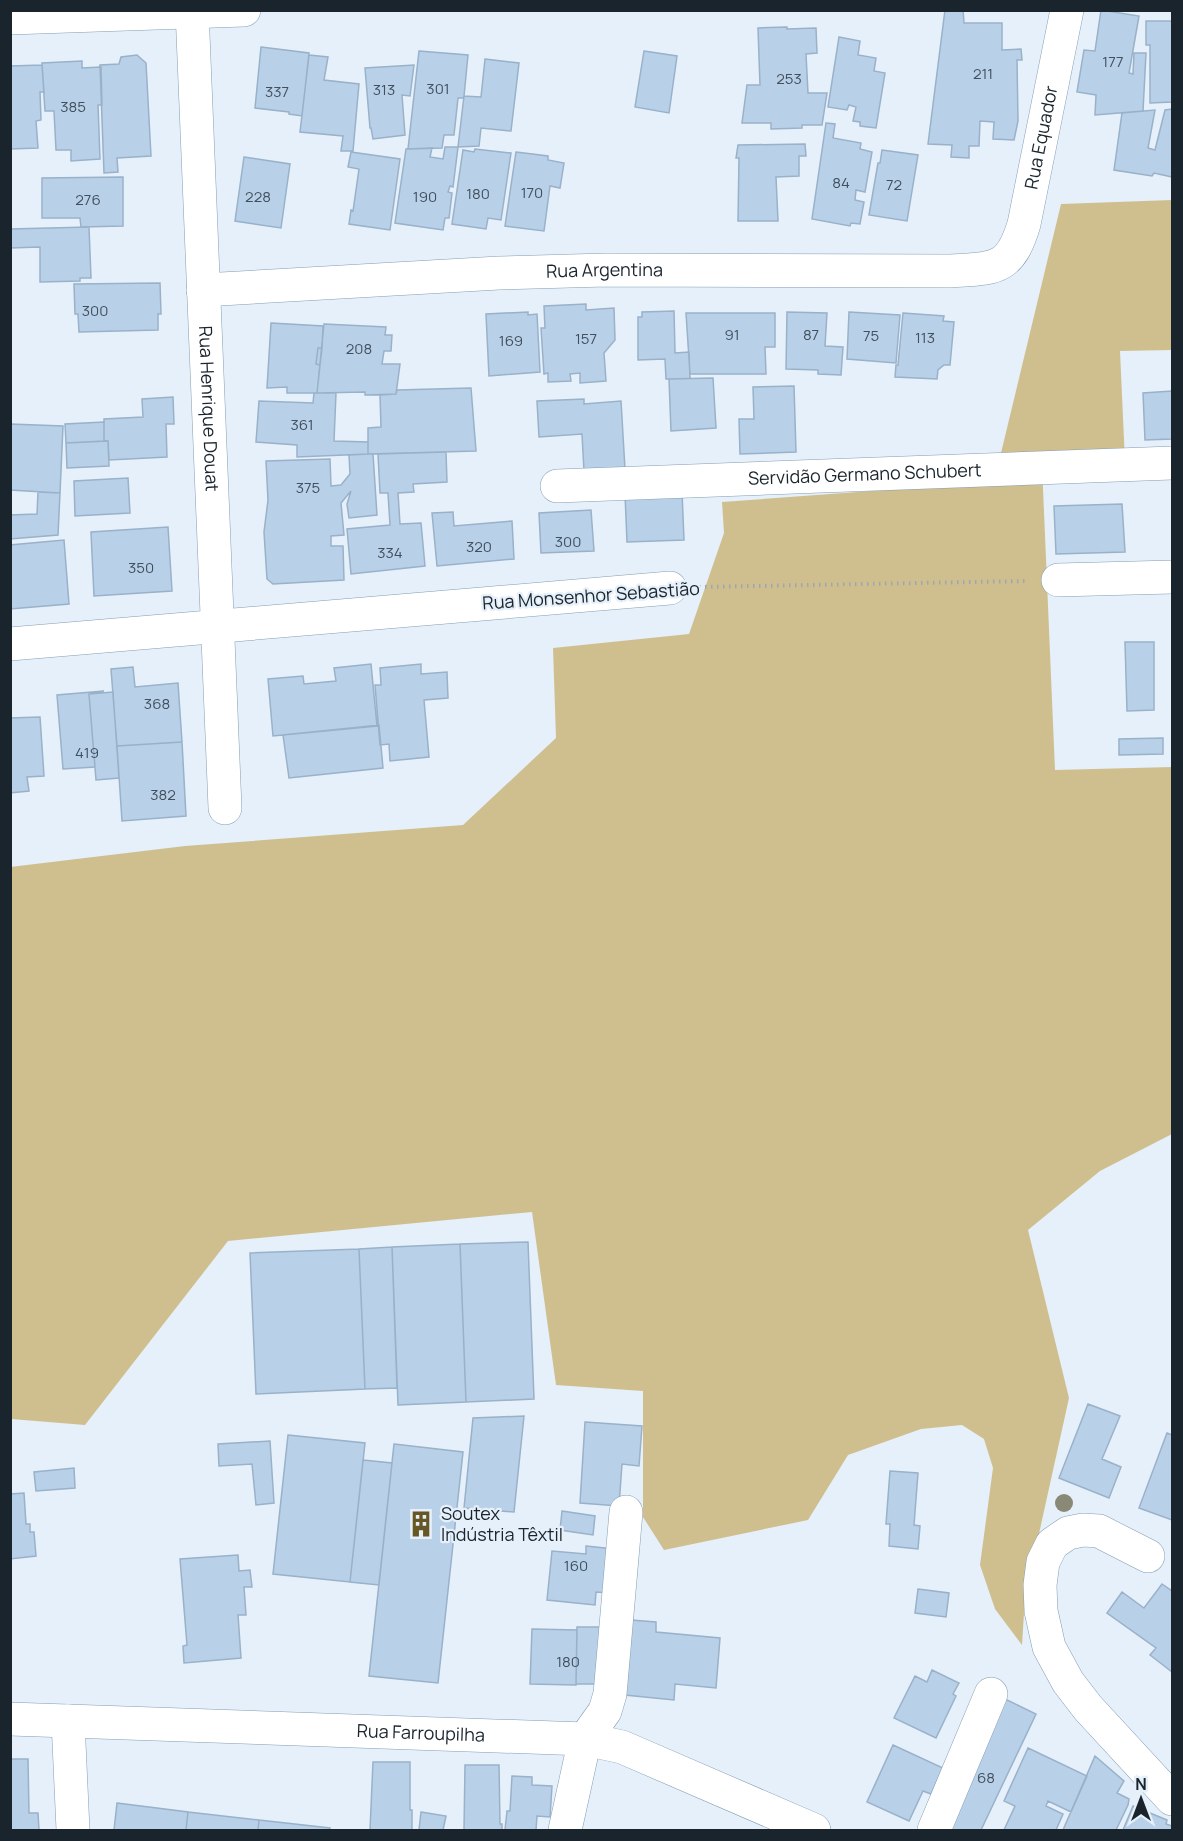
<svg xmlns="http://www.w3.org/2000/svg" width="1183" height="1841" viewBox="0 0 1183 1841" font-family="Manrope,sans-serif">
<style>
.forest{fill:#d0bf8e}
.building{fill:#b8d1e9;stroke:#99b1c9;stroke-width:1.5}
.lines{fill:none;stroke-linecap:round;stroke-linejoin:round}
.minor-casing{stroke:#859db4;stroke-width:34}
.path{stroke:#9ca7b0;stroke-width:4;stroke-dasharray:1.5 4.5;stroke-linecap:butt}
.minor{stroke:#fff;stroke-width:33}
.tree{fill:#8a8876}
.labels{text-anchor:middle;stroke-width:4.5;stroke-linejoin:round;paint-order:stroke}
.number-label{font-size:15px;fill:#424f5c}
.street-label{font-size:18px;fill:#1a242d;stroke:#e5f0fa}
.poi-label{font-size:18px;fill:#1a242d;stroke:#e5f0fa;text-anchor:start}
</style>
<rect width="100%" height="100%" fill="#e5f0fa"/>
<path class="forest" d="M1172 200V350L1120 351 1125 462 1042 465 1055 770 1172 767V1134L1100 1171 1028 1230 1069 1398 1025 1597 1022 1645 995 1609 980 1565 993 1468 984 1439 962 1425 921 1429 848 1455 808 1520 664 1550 643 1517V1391L556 1385 532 1212 228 1241 85 1425 11 1419 10 867 185 846 463 825 556 738 553 648 689 634 724 533 722 502 994 482 1061 204Z"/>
<path class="building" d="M945 10H963L964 23H1002V50L1021 49 1022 60H1017L1018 121 1014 140 993 139 994 122 980 121 979 146H969V158L951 157 952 145 928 144Z
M1101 10 1139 16 1129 73 1133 74 1134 53H1146L1143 111 1095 115 1096 95 1077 92 1084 50 1095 51Z
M1146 21H1172V102L1150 103V45H1146Z
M787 27V29L816 28 817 53 806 54 808 93H827L822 125H802V128L771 129V123H742L747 85H760L758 28Z
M839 37 860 41 858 55 876 58 874 71 885 73 876 128 860 126V122L853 121 856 107 849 105 847 110 828 107Z
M261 47 309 53 302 116 289 114V112L255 108Z
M419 51 468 55 464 96 463 98H458L454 135H444L442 148 408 149Z
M644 51 677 56 669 113 635 107Z
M137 55 146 63 151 156 117 158 118 172 104 173 100 65 119 64 121 57Z
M309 55 328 57 324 80 359 84 353 151H341L343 136 300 132Z
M485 59 519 63 511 131 481 128 479 146 458 147 464 96 481 97Z
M82 61V68L101 67 102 105H98L100 159 71 161V150H56L54 111H45L42 63Z
M42 65 44 92H40L41 120 36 121 38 148 10 149V66Z
M414 65 410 96 402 95 405 135 373 139 371 128H370L365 68Z
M1172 109V177L1154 173 1152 176 1114 170 1122 113 1155 110 1148 148 1155 150 1165 110Z
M826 123 835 124 833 138 861 143 860 149 872 152 865 192 856 190 855 200 864 202 860 224 851 223 850 226 812 219Z
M805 144 806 156H799V176L776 177 778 221H738L739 158H736L738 145Z
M445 147H458L453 187 450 186 448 192 452 193 449 218H445L443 230 395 223 406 149 432 148 430 157 443 159Z
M475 149 511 153 501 220 488 218 486 229 452 224 463 150 474 152Z
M882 150 918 155 907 221 869 215 878 163H880Z
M351 152 400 159 390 230 349 224 351 210 353 211 359 169 348 167Z
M516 152 548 156V160L564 163 560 188 550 186 544 231 505 226Z
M244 157 290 164 281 228 235 221Z
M123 177V226L81 227 80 218H42V178Z
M89 227 91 278H80V281L40 282V247L10 248V229Z
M160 283 161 314H158V330L79 332 78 314H75L74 284Z
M586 304V310L614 308 615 340 604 353 606 381 580 383V373L570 374 571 381 548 382V373L544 374 541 328H545L544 306Z
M674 311 675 353 689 352 690 379H666L665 359 638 360V317H642V312Z
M528 312V315L537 314 540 372 489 376 486 314Z
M787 312 827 313 825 346 843 347 841 375 818 374V370L786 369Z
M849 312 900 315 896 363 847 359Z
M686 313H775V347H765L766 374H690Z
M903 313 944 316 943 321 954 322 950 365H944L938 370 937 379 895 377 896 365H898Z
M271 323 323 326 322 348H318L316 364 320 365 317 393H287V387L267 388Z
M324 324 386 327 385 335H392L391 351H384L382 364H400L396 394 365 395V392L317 393Z
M318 348H322L320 365 316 364Z
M713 378 716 428 671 431 669 379Z
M794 386 796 452 740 454 739 419H754L753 387Z
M471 388 476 451 368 454V428L381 427 380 395 396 394 397 390Z
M1172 391V439L1145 440 1143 393Z
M314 393H336L334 441 368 442V454L297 457V445L256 442 259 401 313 403Z
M173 397 174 424H166L167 457 109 460 108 441H104V419L143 417 142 399Z
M584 399V404L621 401 625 469 584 471 582 434 539 437 537 401Z
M104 422V441L66 443 65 424Z
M10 424 63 426 60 493 10 490Z
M108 441 109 466 67 468 66 443Z
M446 452 447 482 413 484 414 492 398 493 400 524 421 523 425 566 351 574 347 529 390 525 388 493H380L378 454Z
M368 454H373L377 515 349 518 347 504 351 491 341 503 344 535 331 536V546H343L344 580 273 584 267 579 264 532 268 500 266 461 330 459 331 486 341 485 350 474 349 455Z
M128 478 130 513 75 516 74 481Z
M38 492 60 493 58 535 10 539V515L37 514Z
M682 492 684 540 627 542 625 494Z
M1122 504 1125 552 1056 554 1054 506Z
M591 510 594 551 541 553 539 513Z
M453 512 454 526 512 521 514 559 437 566 432 513Z
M168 527 172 591 94 596 91 532Z
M64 540 69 604 10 609V545Z
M1125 642H1154V710L1127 711Z
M371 664 377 726 273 736 268 679 303 676 304 684 336 681 334 668Z
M421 664V674L447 672 448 698 424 700 429 757 390 761 389 744 380 745 375 685H381L380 668Z
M133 667 135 687 178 683 182 742 117 746 111 669Z
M104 691 89 694 95 767 63 769 57 695Z
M113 692 119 778 96 780 89 694Z
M40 717 44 776 27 777 29 791 10 793V718Z
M379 725 383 768 289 778 283 735Z
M1163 738V754L1119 755V739Z
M182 742 186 816 122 821 117 746Z
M528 1242 534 1399 466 1402 460 1244Z
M460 1244 466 1402 398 1405 392 1247Z
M392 1247 397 1388 365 1389 359 1249Z
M359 1249 365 1389 256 1394 250 1253Z
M1088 1404 1120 1416 1102 1459 1121 1467 1109 1498 1059 1478Z
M524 1416 514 1512 464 1508 473 1418Z
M585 1422 642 1426 639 1466 622 1464 619 1506 580 1503Z
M1167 1433 1172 1435V1520L1139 1508Z
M288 1435 365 1443 350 1582 273 1574Z
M270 1441 274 1503 256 1505 252 1464 219 1466 218 1444Z
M394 1444 463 1452 438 1683 369 1676Z
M363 1460 392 1463 379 1585 350 1582Z
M74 1468 75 1488 36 1491 34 1472Z
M890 1471 918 1473 914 1525 920 1526 918 1549 889 1546 890 1524H886Z
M24 1493 26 1524H30V1532H34L36 1556 10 1559V1494Z
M562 1511 595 1516 593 1535 560 1530Z
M586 1546 614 1549 610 1593 596 1592 595 1605 547 1600 552 1551 586 1554Z
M238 1555 239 1571 250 1570 252 1587H244L246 1615H238L241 1658 184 1663 183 1646 187 1645 180 1559Z
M1162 1584 1172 1591V1672L1150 1655 1156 1648 1107 1613 1122 1592 1144 1608Z
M918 1589 949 1593 946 1617 915 1613Z
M631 1620 656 1622V1632L720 1638 716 1688 675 1684 674 1700 625 1695Z
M577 1627H605V1684H576Z
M532 1629 577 1630 576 1685 530 1684Z
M932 1670 959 1683 953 1694 956 1696 936 1738 894 1718 915 1676 927 1682Z
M1005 1699 1036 1714 981 1830H942Z
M893 1745 943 1768 931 1794 923 1791 909 1821 867 1802Z
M1028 1748 1087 1776 1071 1812 1048 1801 1046 1806 1063 1814 1056 1830H1004L1015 1806 1004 1801Z
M1095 1756 1124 1781 1117 1793 1129 1799 1128 1805 1116 1830H1063Z
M10 1759H28L29 1813H38L39 1830H10Z
M373 1762H410V1810H412V1830H370Z
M465 1765H499L500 1824H502V1830H464Z
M512 1776 532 1777V1785L552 1786 550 1817 537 1816 536 1830H505L507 1811H510Z
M117 1803 188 1812 186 1830H114Z
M1133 1806 1167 1820 1166 1824 1172 1826V1830H1123Z
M188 1812 259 1820 258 1830H186Z
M421 1812 446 1816 443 1830H419Z
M259 1820 330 1828V1830H258Z"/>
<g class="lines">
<g class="minor-casing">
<g id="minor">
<path id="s1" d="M192 10 225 808"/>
<path d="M10 18 244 10"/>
<path id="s2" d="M203 290 499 273 606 270 951 271C995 268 1010 271 1024 224L1067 10"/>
<path id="s3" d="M557 486 1172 463"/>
<path d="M1058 580 1172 577"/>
<path d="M10 644 670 588"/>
<path d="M1148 1556 1099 1531 1083 1530 1068 1533 1052 1544 1043 1562 1040 1585 1041 1611 1049 1647 1068 1682 1088 1708 1172 1799"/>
<path id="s4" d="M10 1719 585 1739 622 1747 814 1830"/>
<path d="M68 1721 73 1830"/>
<path d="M565 1830 585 1739 605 1711 610 1694 626 1512"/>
<path d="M934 1830 991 1694"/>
</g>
</g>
<path class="path" d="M699 587 1027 581"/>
<use href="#minor" class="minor"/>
</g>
<circle class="tree" cx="1064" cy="1503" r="9"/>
<defs>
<g id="building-bare" transform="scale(2.07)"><path d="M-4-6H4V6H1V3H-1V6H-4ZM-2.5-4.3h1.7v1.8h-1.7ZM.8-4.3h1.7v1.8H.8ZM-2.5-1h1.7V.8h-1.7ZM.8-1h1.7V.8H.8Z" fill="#675725" stroke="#e5f0fa" stroke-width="2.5" paint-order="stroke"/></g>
</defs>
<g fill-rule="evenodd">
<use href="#building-bare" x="421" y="1524"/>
</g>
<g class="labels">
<g class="number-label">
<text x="1113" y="67">177</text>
<text x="983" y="79">211</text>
<text x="789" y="84">253</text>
<text x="438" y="94">301</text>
<text x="384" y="95">313</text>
<text x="277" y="97">337</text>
<text x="73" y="112">385</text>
<text x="841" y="188">84</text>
<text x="894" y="190">72</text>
<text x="532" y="198">170</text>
<text x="478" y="199">180</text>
<text x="258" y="202">228</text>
<text x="425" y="202">190</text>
<text x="88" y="205">276</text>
<text x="95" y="316">300</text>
<text x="732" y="340">91</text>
<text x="811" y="340">87</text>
<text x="871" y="341">75</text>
<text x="925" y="343">113</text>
<text x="586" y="344">157</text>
<text x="511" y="346">169</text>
<text x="359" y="354">208</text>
<text x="302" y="430">361</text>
<text x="308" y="493">375</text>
<text x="568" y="547">300</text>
<text x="479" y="552">320</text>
<text x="390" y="558">334</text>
<text x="141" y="573">350</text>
<text x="157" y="709">368</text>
<text x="87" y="758">419</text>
<text x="163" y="800">382</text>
<text x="576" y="1571">160</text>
<text x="568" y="1667">180</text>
<text x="986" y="1783">68</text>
</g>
<g class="street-label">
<text dy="6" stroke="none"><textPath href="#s2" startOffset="934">Rua Equador</textPath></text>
<text dy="6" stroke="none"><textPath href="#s2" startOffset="402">Rua Argentina</textPath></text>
<text dy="6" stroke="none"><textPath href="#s1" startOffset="399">Rua Henrique Douat</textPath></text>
<text dy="6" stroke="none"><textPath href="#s3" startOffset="308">Servidão Germano Schubert</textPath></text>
<text transform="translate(591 596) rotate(-4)" y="6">Rua Monsenhor Sebastião</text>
<text dy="6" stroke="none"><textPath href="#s4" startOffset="411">Rua Farroupilha</textPath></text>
</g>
<g class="poi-label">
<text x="441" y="1520">Soutex<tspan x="441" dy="21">Indústria Têxtil</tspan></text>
</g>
</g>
<rect width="1183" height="1841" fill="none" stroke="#1a242d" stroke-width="24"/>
<g transform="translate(1141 1799)" stroke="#e5f0fa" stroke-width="4.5" paint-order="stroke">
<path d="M0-4.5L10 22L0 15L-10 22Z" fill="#1a242d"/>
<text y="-9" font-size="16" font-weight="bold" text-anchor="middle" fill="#1a242d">N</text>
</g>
</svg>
